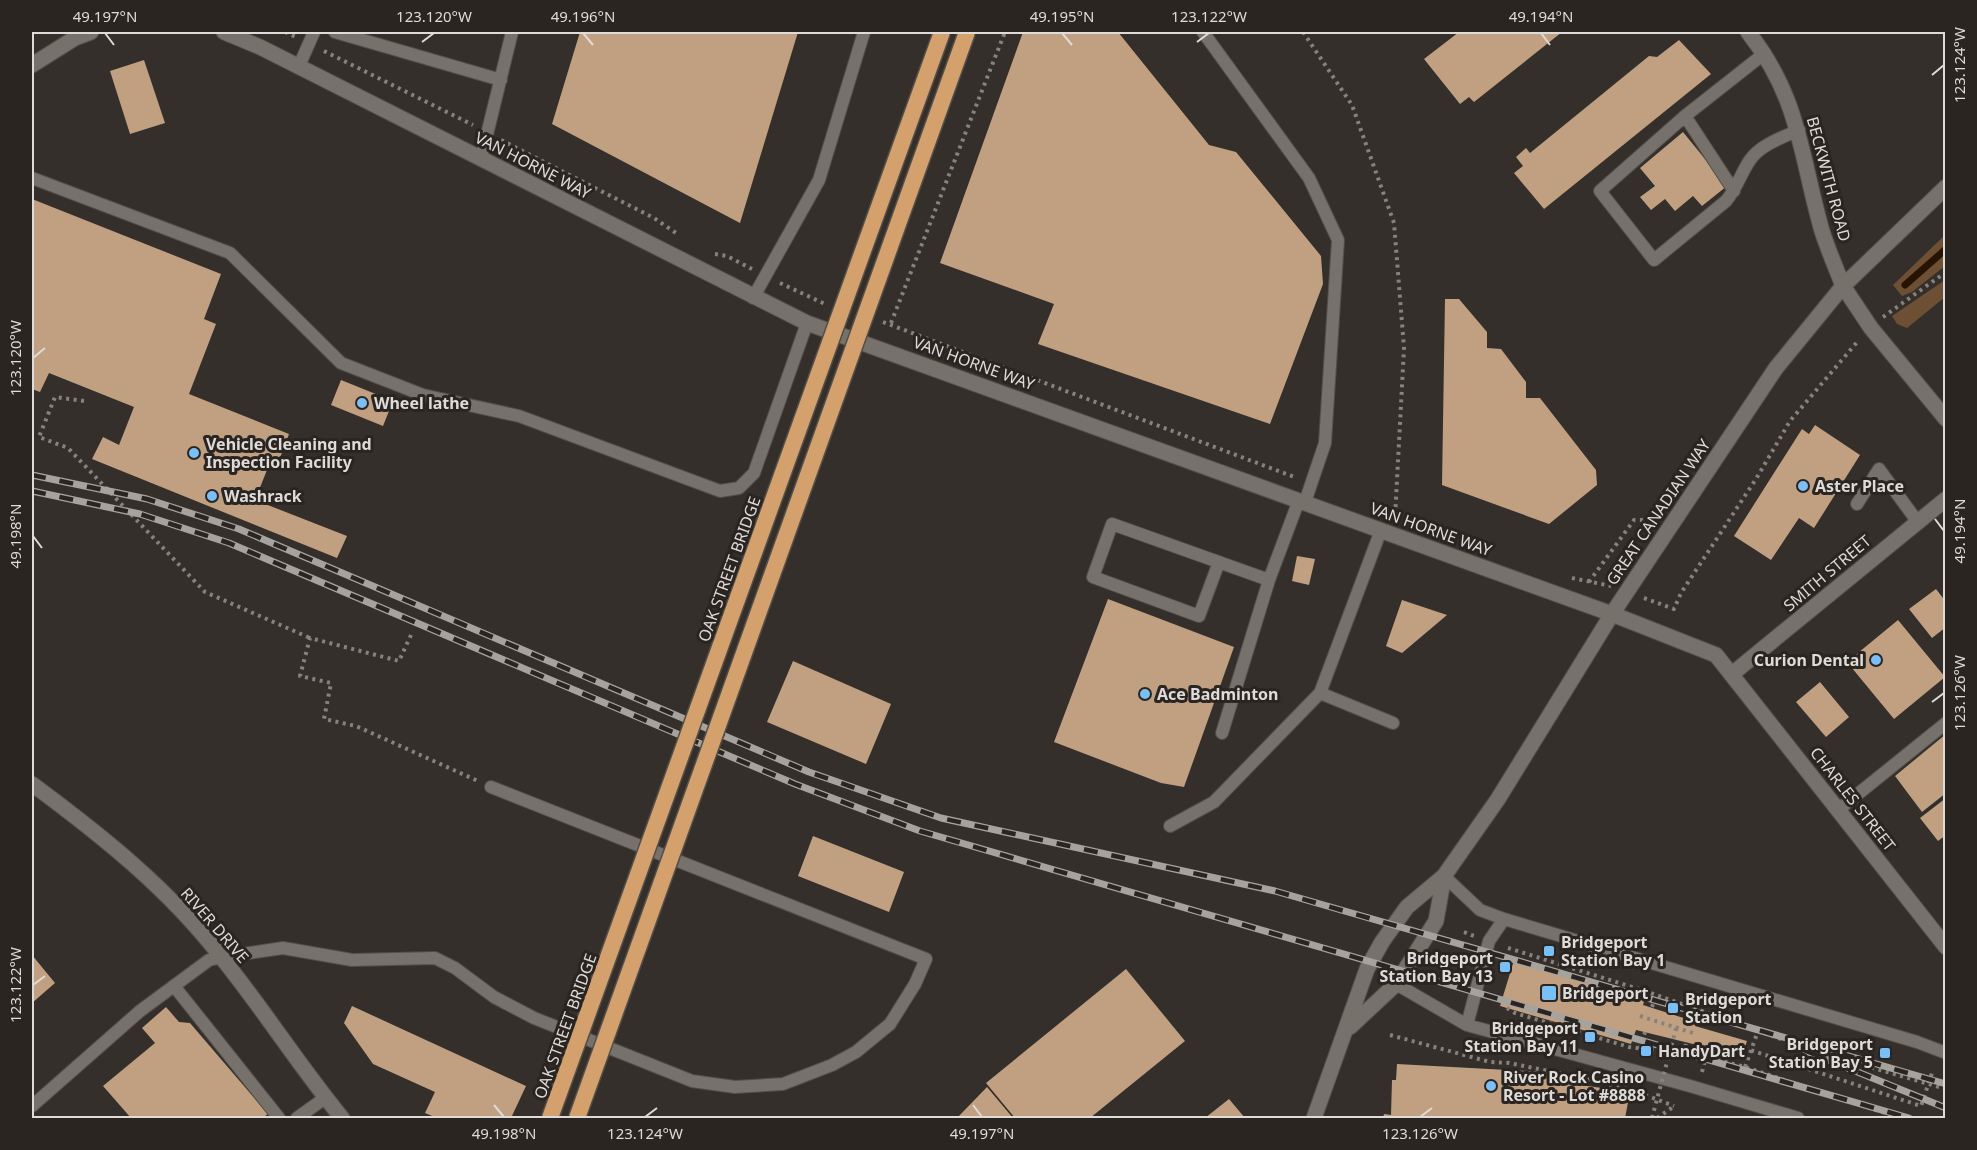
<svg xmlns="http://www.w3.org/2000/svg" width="1977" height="1150" viewBox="0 0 1977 1150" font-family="'Noto Sans',sans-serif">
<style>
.green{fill:#6d5034}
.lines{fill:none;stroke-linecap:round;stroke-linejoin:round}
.stream{stroke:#271301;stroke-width:7}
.building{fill:#c1a081}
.service-casing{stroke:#524e4a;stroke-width:14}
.minor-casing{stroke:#524e4a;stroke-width:17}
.tertiary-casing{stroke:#524e4a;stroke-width:17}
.path{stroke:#86827e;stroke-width:4;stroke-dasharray:3 4.5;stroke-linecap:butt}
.service{stroke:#77716c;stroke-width:12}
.minor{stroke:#77716c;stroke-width:15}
.tertiary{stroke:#77716c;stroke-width:15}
.rail-casing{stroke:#a6a39f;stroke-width:7}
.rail{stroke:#2a2521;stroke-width:4.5;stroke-dasharray:14;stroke-linecap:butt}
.trunk-bridge-casing{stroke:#524e4a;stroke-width:19;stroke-linecap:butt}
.path-bridge{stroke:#86827e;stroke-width:4;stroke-dasharray:3 4.5;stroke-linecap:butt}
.trunk-bridge{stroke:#d4a06c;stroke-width:16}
.ticks{fill:none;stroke:#dedbd8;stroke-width:2}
.poi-dot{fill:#79bff8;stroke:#2a2521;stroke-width:2}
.labels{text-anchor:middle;stroke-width:6;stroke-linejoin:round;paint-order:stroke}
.street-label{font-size:16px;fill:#dedbd8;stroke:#2a2521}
.poi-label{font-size:16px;font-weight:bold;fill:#dedbd8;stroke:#2a2521;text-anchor:start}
.neatline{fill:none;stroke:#dedbd8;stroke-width:2}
.ticks-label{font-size:15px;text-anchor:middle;fill:#dedbd8}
</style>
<rect width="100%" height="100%" fill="#342f2b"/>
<path class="green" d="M1945 235V266L1912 292 1902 296 1893 285Z
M1945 280V297L1907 328 1897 324 1892 316Z"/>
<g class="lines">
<path class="stream" d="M1905 285 1946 249"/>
</g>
<path class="building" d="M580 32H798L740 223 552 124Z
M1023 32H1118L1209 145 1236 152 1321 256 1323 284 1270 424 1038 344 1054 304 940 263Z
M1459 32H1562L1474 102 1469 97 1460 104 1424 59Z
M1679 40 1711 74 1544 209 1514 173 1523 166 1516 157 1526 148 1530 153 1649 56 1657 57Z
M144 60 165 123 130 134 110 71Z
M1683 132 1727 186 1702 206 1693 196 1675 211 1665 199 1651 210 1640 197 1655 186 1640 168Z
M32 199 221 274 204 319 216 324 189 394 289 434 278 463 271 460 255 500 347 536 337 558 92 459 103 437 119 445 134 407 49 373 40 392 32 389Z
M1445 299H1459L1487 332V348L1501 349 1526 382V398H1540L1596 470 1597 485 1549 524 1442 485Z
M341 380 393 401 383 426 331 405Z
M1815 425 1860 455 1814 528 1799 518 1771 560 1734 536 1802 429 1809 434Z
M1297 556 1315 559 1309 585 1292 581Z
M1936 589 1946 602V627L1932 638 1909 609Z
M1108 599 1234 647 1184 787 1161 783 1054 742Z
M1402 600 1447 615 1402 653 1386 646Z
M1898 620 1945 677 1894 719 1847 662Z
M793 661 891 704 866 764 767 722Z
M1820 682 1849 717 1826 737 1796 702Z
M1946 734V793L1922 812 1895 776Z
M1946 798V835L1938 841 1920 818Z
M813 836 904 872 889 912 798 876Z
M32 955 55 983 32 1003Z
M1515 957 1646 995 1643 1005 1696 1022 1695 1026 1747 1041 1742 1056 1636 1030 1631 1044 1500 1006Z
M1126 969 1185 1041 1090 1118H1015L986 1083Z
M352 1006 526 1086 511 1118H437L425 1113 435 1092 373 1064 344 1023Z
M166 1007 179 1022 190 1023 268 1114 262 1118H131L103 1086 155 1043 142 1028Z
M1397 1064 1546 1072 1552 1081 1630 1092 1625 1118H1383L1384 1114 1391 1115 1392 1080H1396Z
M987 1087 1013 1118H957Z
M1229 1099 1245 1118H1205Z"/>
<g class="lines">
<g class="service-casing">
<path id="service" d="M335 32 501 80
M1203 32 1309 178 1338 240 1325 443 1305 502
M1765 53 1685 116 1600 191 1654 260 1726 201C1737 188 1741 173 1750 160 1760 145 1783 137 1799 130
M299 66 314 32
M1685 116 1734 191
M481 159 512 32
M32 178 230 253 341 363 423 395 519 416 720 491 739 488 754 473 807 323
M753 298 819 180 864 32
M1857 504 1879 469 1917 521
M1381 530 1320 693 1393 723
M1219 562 1199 616 1093 577 1112 524 1269 580
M1222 733 1269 580 1299 500
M1838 810 1946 723
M1170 826 1214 802 1320 693
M1444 876 1480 910 1504 919 1917 1042 1946 1053
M1396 984 1467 1025 1690 1086 1798 1118
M174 986 279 1118
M1467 1025 1489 941 1504 919
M32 1106 140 1011 209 960 222 957 283 948 352 960 435 958 455 968 494 997 534 1018 692 1081 735 1087 783 1084 832 1065 856 1052 890 1024 915 984 926 959 491 787
M297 1118 325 1098"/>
</g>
<g class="minor-casing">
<path id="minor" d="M1748 32C1800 98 1800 154 1822 231 1828 250 1836 268 1843 286
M1612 614 1716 655 1946 947
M1732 674 1946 499"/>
</g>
<g class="tertiary-casing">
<path id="tertiary" d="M224 32 260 47 807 323 1612 614
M32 65 75 38 91 32
M1843 286 1871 328 1946 419
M32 784C101 835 169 889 222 958 264 1010 300 1067 342 1118
M1350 1027 1396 984 1436 921 1444 876
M1314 1118 1367 969 1382 942 1407 907 1444 876 1498 799 1612 614 1776 368 1843 286 1946 187"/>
</g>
<path class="path" d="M285 32 296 37
M1303 32 1352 105 1394 223 1404 348 1395 518
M32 33 34 32
M324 51 473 125
M501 140 654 218 679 235
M715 254 727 256 752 269
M780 283 825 304
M1883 317 1946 272
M883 322 1297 478
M891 323 1005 32
M84 401 55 397 39 437 68 448 205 592 310 638
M1572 578 1611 586
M1589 582 1634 520H1654
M1644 598 1674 609 1681 593 1756 479 1790 421 1858 341
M411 635 399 661 310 638 300 676 331 683 324 719 356 726 478 781
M1464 932 1474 936
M1508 948 1648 992 1818 1052 1946 1089
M1652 1007 1656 995
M1507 1008 1515 1013 1629 1047 1706 1057 1745 1067 1900 1118
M1693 1021 1696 1011
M1390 1035 1490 1062 1509 1063 1578 1077 1635 1091 1674 1106
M1744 1048 1921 1106 1933 1070
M1640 1049 1645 1032
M1683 1054 1686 1044
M1745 1067 1758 1031
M1702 1072 1706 1057
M1657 1118 1673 1107"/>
<use href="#service" class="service"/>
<use href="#minor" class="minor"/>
<use href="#tertiary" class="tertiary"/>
<g class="rail-casing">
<path id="rail" d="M32 475 147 499 239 529 809 772 941 818 1275 891 1946 1084
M32 491 140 514 229 543 795 784 920 831 1909 1118
M1806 1051 1946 1108"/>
</g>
<use href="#rail" class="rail"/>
<g class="trunk-bridge-casing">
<path id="trunk-bridge" d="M550 1118 942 32
M577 1118 967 32"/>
</g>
<path class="path-bridge" d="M1640 1016 1693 1033
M1652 1118 1677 1025"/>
<use href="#trunk-bridge" class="trunk-bridge"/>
</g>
<path class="ticks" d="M105 33 114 45M583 33 593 45M1062 33 1072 45M1541 33 1550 45M422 42 434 33M1197 42 1209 33M1932 75 1944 65M33 358 45 348M1935 519 1944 531M33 536 42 548M1932 702 1944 693M33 985 45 976M494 1105 504 1117M973 1105 982 1117M645 1117 657 1108M1420 1117 1432 1108"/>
<g class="poi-dot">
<circle cx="362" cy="403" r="6"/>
<circle cx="194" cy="453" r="6"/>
<circle cx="1803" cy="486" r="6"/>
<circle cx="212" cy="496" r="6"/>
<circle cx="1876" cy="660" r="6"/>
<circle cx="1145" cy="694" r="6"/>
<rect x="1543" y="945" width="12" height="12" rx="3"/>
<rect x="1499" y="961" width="12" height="12" rx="3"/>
<rect x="1541" y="985" width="16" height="16" rx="3"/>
<rect x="1667" y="1002" width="12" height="12" rx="3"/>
<rect x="1584" y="1031" width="12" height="12" rx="3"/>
<rect x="1640" y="1045" width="12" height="12" rx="3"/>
<rect x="1879" y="1047" width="12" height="12" rx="3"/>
<circle cx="1491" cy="1086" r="6"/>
</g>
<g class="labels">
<g class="street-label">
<text transform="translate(533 165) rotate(27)" y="6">VAN HORNE WAY</text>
<text transform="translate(1829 179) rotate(75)" y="6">BECKWITH ROAD</text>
<text transform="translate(974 363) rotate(20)" y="6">VAN HORNE WAY</text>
<text transform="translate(1658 512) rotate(-56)" y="6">GREAT CANADIAN WAY</text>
<text transform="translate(1431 529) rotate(20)" y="6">VAN HORNE WAY</text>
<text transform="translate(729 569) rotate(-70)" y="6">OAK STREET BRIDGE</text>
<text transform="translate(1827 573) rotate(-40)" y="6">SMITH STREET</text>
<text transform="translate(1853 799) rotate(52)" y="6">CHARLES STREET</text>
<text transform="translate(215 925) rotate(49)" y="6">RIVER DRIVE</text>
<text transform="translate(565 1026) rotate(-70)" y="6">OAK STREET BRIDGE</text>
</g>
<g class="poi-label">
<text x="374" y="409">Wheel lathe</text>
<text x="206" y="450">Vehicle Cleaning and<tspan x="206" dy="18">Inspection Facility</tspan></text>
<text x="1815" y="492">Aster Place</text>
<text x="224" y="502">Washrack</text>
<text x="1864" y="666" text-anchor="end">Curion Dental</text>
<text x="1157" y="700">Ace Badminton</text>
<text x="1561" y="948">Bridgeport<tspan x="1561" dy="18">Station Bay 1</tspan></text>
<text x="1493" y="964" text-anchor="end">Bridgeport<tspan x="1493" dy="18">Station Bay 13</tspan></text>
<text x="1562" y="999">Bridgeport</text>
<text x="1685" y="1005">Bridgeport<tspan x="1685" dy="18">Station</tspan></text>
<text x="1578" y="1034" text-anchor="end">Bridgeport<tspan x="1578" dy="18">Station Bay 11</tspan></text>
<text x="1873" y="1050" text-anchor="end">Bridgeport<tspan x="1873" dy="18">Station Bay 5</tspan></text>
<text x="1658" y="1057">HandyDart</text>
<text x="1503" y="1083">River Rock Casino<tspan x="1503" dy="18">Resort - Lot #8888</tspan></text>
</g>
</g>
<rect width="1977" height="1150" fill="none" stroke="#2a2521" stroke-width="66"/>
<rect x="33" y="33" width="1911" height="1084" class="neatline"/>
<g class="ticks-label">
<text x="105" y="22">49.197°N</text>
<text x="434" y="22">123.120°W</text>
<text x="583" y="22">49.196°N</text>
<text x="1062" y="22">49.195°N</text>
<text x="1209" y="22">123.122°W</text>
<text x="1541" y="22">49.194°N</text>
<text transform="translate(1960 65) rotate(-90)" y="5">123.124°W</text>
<text transform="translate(16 358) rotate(-90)" y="5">123.120°W</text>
<text transform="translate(1960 531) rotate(-90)" y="5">49.194°N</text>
<text transform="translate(16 536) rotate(-90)" y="5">49.198°N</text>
<text transform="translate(1960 693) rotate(-90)" y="5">123.126°W</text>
<text transform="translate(16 985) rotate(-90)" y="5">123.122°W</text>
<text x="504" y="1139">49.198°N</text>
<text x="645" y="1139">123.124°W</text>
<text x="982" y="1139">49.197°N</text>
<text x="1420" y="1139">123.126°W</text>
</g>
</svg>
